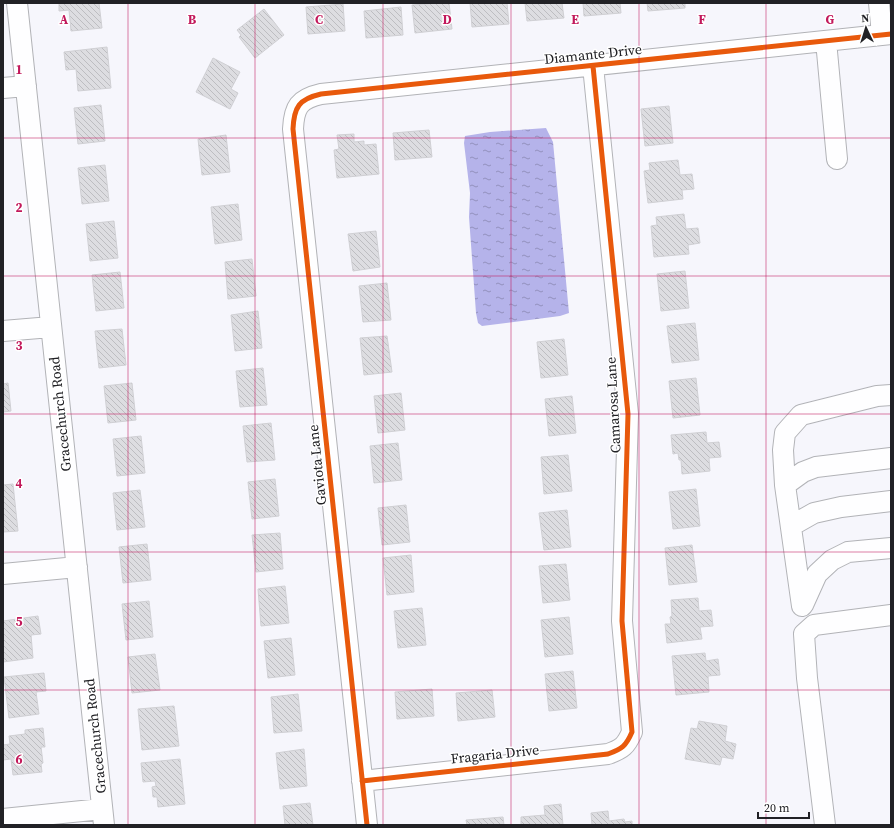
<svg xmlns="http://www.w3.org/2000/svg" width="894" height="828" viewBox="0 0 894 828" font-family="'Source Serif 4',serif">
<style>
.water{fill:url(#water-ripples)}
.building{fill:url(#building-back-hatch);stroke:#d0d0d4}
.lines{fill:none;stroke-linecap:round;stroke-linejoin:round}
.minor-casing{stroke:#b2b3b7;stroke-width:22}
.minor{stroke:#fefeff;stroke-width:20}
.cycleway-casing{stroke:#fff;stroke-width:8}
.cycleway{stroke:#e8590c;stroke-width:5}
.grid{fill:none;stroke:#c2185b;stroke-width:1;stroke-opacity:0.55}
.labels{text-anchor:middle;stroke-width:3;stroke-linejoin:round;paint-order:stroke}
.street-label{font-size:14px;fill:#212125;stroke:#fff}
.grid-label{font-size:13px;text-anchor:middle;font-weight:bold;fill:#c2185b;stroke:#fff;stroke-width:3;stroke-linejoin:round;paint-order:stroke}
</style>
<defs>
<pattern id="water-ripples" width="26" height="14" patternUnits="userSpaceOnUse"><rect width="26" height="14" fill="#b5b3ea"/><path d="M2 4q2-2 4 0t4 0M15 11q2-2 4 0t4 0" fill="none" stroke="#9391bd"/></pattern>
<pattern id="building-back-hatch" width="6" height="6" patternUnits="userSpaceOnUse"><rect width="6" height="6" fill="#dddde1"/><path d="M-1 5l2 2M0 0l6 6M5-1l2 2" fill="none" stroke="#bdbdc1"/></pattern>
</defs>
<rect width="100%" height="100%" fill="#f6f6fc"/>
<path class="water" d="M546 128 553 142 569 313 560 316 482 326 478 323 476 313 469 217 470 193 464 143 465 136 490 132Z"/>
<path class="building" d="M59 3H99L102 28 71 31 69 10 59 11Z
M439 3H449L452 29 415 33 412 5Z
M470 3H507L509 24 472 27Z
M525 3H562L564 18 527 21Z
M583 3H620L621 13 584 16Z
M647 3H685V8L648 11Z
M343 4 345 31 308 34 306 7Z
M401 7 403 35 366 38 364 11Z
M264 9 284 35 255 58 239 37 241 35 237 30Z
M107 47 111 88 78 91 76 69 66 70 64 52Z
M213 58 240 72 231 89 238 93 230 109 196 92Z
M101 105 105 141 78 144 74 108Z
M669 106 673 143 645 146 641 109Z
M429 130 432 157 395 160 393 133Z
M354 134V142L364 141V145L376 144 379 174 337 178 334 150 339 149 337 135Z
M226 135 230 172 202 175 198 139Z
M678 160 680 175 692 174 694 189 682 190 683 199 648 203 644 171 650 170 649 163Z
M105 165 109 201 82 204 78 168Z
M238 204 242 240 215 244 211 207Z
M684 214 686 229 698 228 700 243 688 245 689 254 654 257 651 226 657 225 656 217Z
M114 221 118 258 90 261 86 224Z
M376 231 380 267 353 271 348 234Z
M252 259 256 296 228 299 225 262Z
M685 271 689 308 661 311 657 274Z
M120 272 124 308 96 311 92 275Z
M387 283 391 320 363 322 359 286Z
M258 311 262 348 235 351 231 315Z
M695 323 699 360 672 363 667 326Z
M122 329 126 365 99 368 95 331Z
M387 336 392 372 364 375 360 338Z
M564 339 568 375 541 378 537 342Z
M263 368 267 405 240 407 236 371Z
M696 378 700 415 673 418 669 381Z
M8 383 11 411 3 412V384Z
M132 383 136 420 108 423 104 386Z
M401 393 405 430 378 433 374 396Z
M572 396 576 433 549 436 545 399Z
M271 423 275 460 247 462 243 426Z
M706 432 707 443 719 442 721 457 709 458 710 471 682 474 681 460H679L678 453 673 454 671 435Z
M141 436 145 473 117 476 113 439Z
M398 443 402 480 374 483 370 446Z
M568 455 572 491 544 494 541 457Z
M275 479 279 516 252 519 248 482Z
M13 484 18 531 3 532V485Z
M696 489 700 526 673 529 669 492Z
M140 490 145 527 117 530 113 493Z
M406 505 410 542 382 545 378 508Z
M567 510 571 547 544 550 539 513Z
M280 533 283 569 256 572 252 535Z
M147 544 151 580 123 583 119 547Z
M692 545 697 582 669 585 665 548Z
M411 555 414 592 387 595 383 558Z
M566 564 570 600 543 603 539 566Z
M285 586 289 623 261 626 258 589Z
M698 598 699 611 711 610 713 626 700 627 702 639 667 643 665 624H671L670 617 672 616 671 600Z
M149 601 153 637 126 640 122 604Z
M422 608 426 645 398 648 394 611Z
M38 616 41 634 31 635 33 658 3 662V621Z
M569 617 573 654 545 657 541 620Z
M291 638 295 675 268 678 264 641Z
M705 653 706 661 718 659 720 675 708 676 709 692 676 695 672 656Z
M155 654 160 690 132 693 128 657Z
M573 671 577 708 549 711 545 674Z
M44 673 46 691 36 692 39 714 9 718 4 677Z
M432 689 434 716 397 719 395 692Z
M492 690 495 717 458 721 456 693Z
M298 694 302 731 274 733 271 697Z
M174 706 179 746 142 750 138 709Z
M699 721 727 726 725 741 736 744 733 759 722 757 720 765 685 759 691 728 697 729Z
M43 728 45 747H41L43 763 41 764 42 772 13 775 11 759 3 760V745L10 744 9 736 25 734V730Z
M304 749 307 786 280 789 276 753Z
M180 759 185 804 158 807 157 797H153L152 787 156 786 155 781 143 782 141 763Z
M310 803 313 825H285L283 806Z
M561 804 563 825H521V817L545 815 544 806Z
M608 811 609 821 624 819 625 822 632 821V825H592L591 813Z
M503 817 504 825H467L466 820Z"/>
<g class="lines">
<g class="minor-casing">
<path id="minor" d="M17 3 104 825
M879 3 882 35
M826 41 837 159
M3 88 26 86
M3 331 51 327
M785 485 803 472 816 467 891 458
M791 526 814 513 841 507 891 501
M3 574 77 567
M803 605 817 574 832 560 848 552 891 548
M802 606 785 485 783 450 785 433 801 415 877 396 891 395
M362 781 608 754C622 749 626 746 632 732L622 621 628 414 593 66
M3 819 102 809
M367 825 293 129C294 107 299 99 321 94L891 34
M825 825 807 678 804 634 814 625 891 615"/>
</g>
<use href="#minor" class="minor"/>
<g class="cycleway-casing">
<path id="cycleway" d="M362 781 608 754C622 749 626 746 632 732L622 621 628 414 593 66
M367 825 293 129C294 107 299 99 321 94L891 34"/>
</g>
<use href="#cycleway" class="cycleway"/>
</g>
<path class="grid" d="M128 3V825M255 3V825M383 3V825M511 3V825M639 3V825M766 3V825M3 138H891M3 276H891M3 414H891M3 552H891M3 690H891"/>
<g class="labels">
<g class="street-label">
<text transform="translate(593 54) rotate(-6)" y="5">Diamante Drive</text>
<text transform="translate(613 405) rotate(-93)" y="5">Camarosa Lane</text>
<text transform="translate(60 414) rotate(-96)" y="5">Gracechurch Road</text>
<text transform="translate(317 465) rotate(-96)" y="5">Gaviota Lane</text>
<text transform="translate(95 736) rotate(-96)" y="5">Gracechurch Road</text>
<text transform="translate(495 754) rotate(-6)" y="5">Fragaria Drive</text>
</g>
</g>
<g class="grid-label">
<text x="64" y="24">A</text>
<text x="192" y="24">B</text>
<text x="319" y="24">C</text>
<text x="447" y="24">D</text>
<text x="575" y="24">E</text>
<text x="702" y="24">F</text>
<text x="830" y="24">G</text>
<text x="19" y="74">1</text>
<text x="19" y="212">2</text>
<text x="19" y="350">3</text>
<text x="19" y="488">4</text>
<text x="19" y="626">5</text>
<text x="19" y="764">6</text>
</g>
<rect width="894" height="828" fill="none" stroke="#212125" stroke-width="8"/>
<g transform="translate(866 28) rotate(356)" stroke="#ffffff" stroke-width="3" paint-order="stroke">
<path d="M0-3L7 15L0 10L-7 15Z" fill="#212125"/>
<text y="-6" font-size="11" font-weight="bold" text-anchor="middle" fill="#212125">N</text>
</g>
<path d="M758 812v6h51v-6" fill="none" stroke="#212125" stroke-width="2"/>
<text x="764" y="812" font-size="12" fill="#212125" stroke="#ffffff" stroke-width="3" paint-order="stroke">20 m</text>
</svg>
